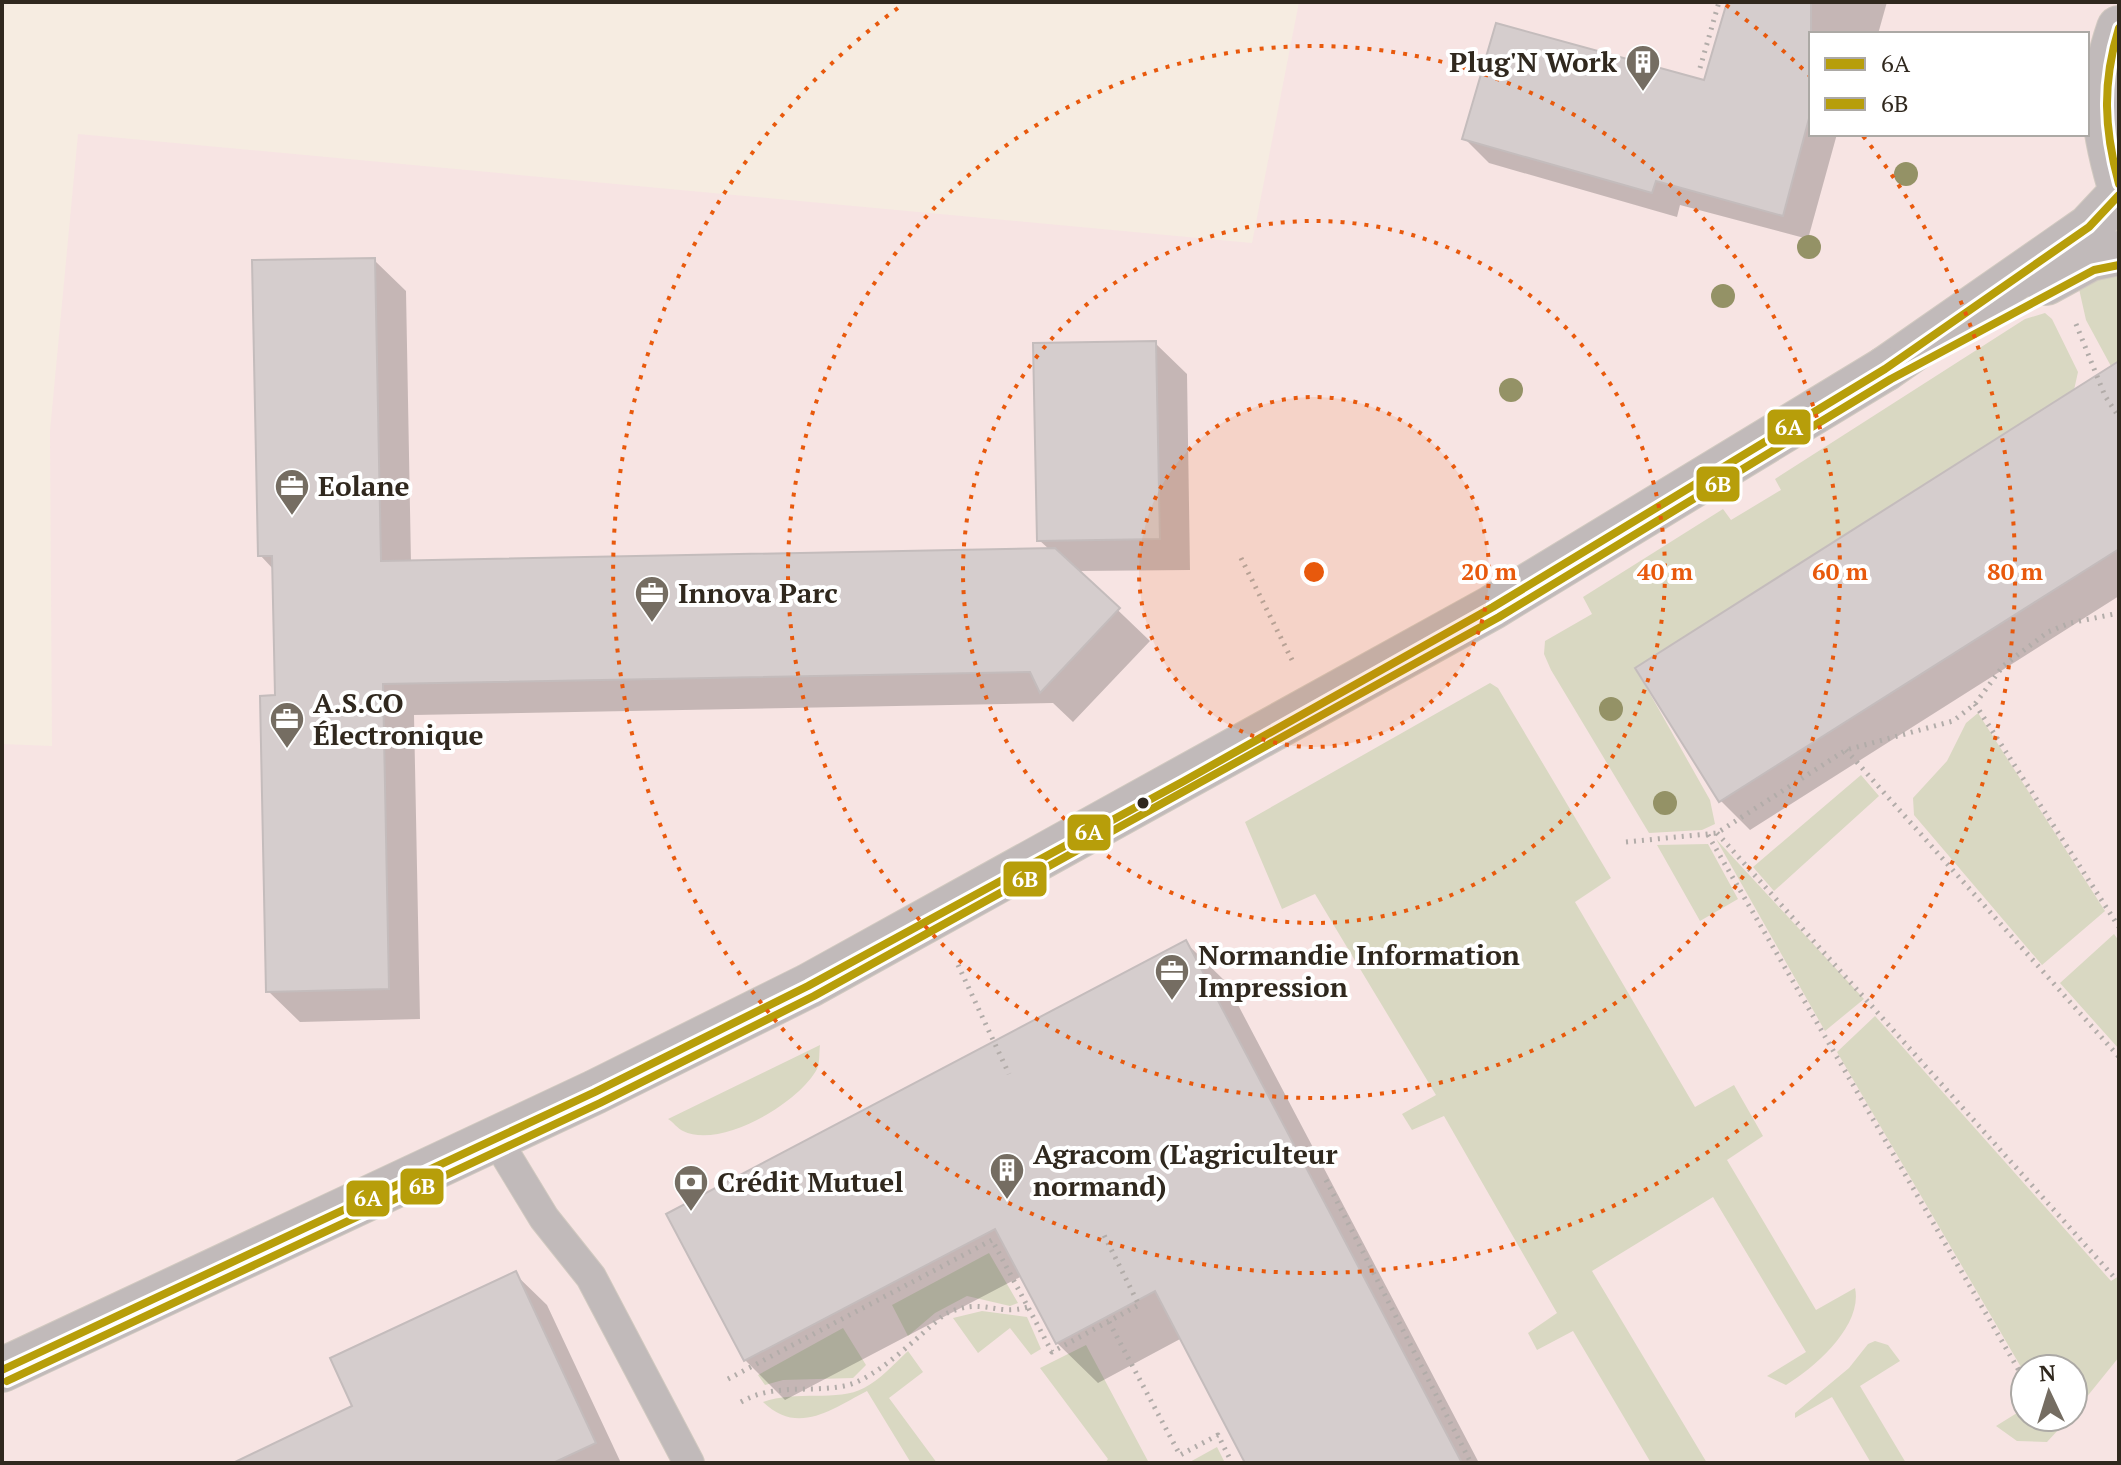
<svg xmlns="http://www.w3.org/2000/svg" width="2121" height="1465" viewBox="0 0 2121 1465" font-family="'PT Serif',serif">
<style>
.industrial{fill:#f7e4e3;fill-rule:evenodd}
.green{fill:#d9d8c2}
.shadow{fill:#0003}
.building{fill:#d5cdcd;stroke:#c4bcbc;stroke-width:2}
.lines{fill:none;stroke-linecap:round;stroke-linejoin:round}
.service-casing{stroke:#d1c9c0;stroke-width:32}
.minor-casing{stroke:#d1c9c0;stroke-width:46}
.tertiary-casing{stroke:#d1c9c0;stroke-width:46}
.path{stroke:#b2aca9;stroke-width:5;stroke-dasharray:2 6;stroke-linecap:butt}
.service{stroke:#c1baba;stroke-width:30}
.minor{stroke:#c1baba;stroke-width:44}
.tertiary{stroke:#c1baba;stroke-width:44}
.bus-1-casing{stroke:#fff;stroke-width:14}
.bus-2-casing{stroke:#fff;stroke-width:14}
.bus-1{stroke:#b79e0a;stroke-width:8}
.bus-2{stroke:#b79e0a;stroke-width:8}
.tree{fill:#949266}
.ring{fill:none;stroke:#e8590c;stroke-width:4;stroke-dasharray:4 8}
.bus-dot{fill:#30281e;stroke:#fff;stroke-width:3}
.labels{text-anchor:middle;stroke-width:8;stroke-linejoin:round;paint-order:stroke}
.poi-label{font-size:28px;font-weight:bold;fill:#30281e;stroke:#fff;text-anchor:start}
.centre{fill:#e8590c;stroke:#fff;stroke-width:4}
.ring-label{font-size:24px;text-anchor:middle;font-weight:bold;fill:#e8590c;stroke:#fff;stroke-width:8;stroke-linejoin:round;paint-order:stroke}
.line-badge{stroke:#fff;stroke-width:3}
.badge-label{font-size:22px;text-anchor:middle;font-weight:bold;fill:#fff}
</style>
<rect width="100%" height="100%" fill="#f6ece1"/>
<path class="industrial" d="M1299 2H2119V1463H2V744L52 746 50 431 78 134 1252 243ZM1811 34H2087V134H1811ZM2025 1369H2073V1417H2025Z"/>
<path class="green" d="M2119 269V381L2086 320 2077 280Z
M2045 313 2052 319 2078 372 2074 390 1636 669 1710 800 1715 824 1702 830 1649 833 1551 670 1544 654 1545 641 1592 614 1583 597 1723 509 1731 520 1781 490 1775 479 2025 319Z
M1490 683 1498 688 1611 878 1575 902 1695 1107 1734 1085 1763 1136 1727 1160 1816 1310 1855 1288C1863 1325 1816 1367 1786 1385L1767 1376 1806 1352 1713 1197 1592 1271 1707 1463H1651L1573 1331 1537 1350 1528 1333 1557 1313 1444 1116 1412 1130 1402 1114 1436 1095 1315 894 1282 909 1245 822Z
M1978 713 2105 911 2042 965 1914 815 1913 798 1947 761 1966 723Z
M1861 775 1879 796 1774 891 1753 867Z
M1716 839 1864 999 1825 1031Z
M1708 844 1738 899 1700 921 1657 845Z
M2114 934 2119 941V1049L2060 983Z
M1875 1016 2111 1281 2119 1276V1357L2073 1414V1369H2025V1374L1837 1052Z
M820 1045C819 1052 820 1063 817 1069 799 1103 720 1150 683 1131 678 1129 673 1122 668 1119Z
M989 1253 1018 1303 1010 1306 967 1296 935 1313 908 1336 892 1305Z
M982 1311 1027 1317 1041 1349 1031 1355 1010 1328 978 1353 953 1318Z
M843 1328 866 1365 853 1378 783 1380 765 1385 758 1375Z
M1875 1341 1888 1345 1900 1361 1860 1386 1906 1463H1871L1832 1397 1795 1418V1413L1849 1368 1868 1344Z
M1086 1345 1149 1463H1105L1108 1459 1040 1368Z
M908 1351 923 1372 889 1398 937 1463H911L867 1391C832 1409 798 1436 763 1402 796 1390 838 1402 864 1388 880 1380 895 1363 908 1351Z
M2025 1408V1417H2070L2047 1442 2017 1441 1996 1426Z
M1217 1447 1225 1463H1188Z"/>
<path class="shadow" d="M1729 2H1887L1878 34H1811V134H1837L1808 239 1680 205 1677 217 1489 163 1464 138 1706 82Z
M374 260 406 291 411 563 1050 550 1039 540 1155 343 1187 374 1190 570 1077 571 1150 641 1073 722 1053 703 414 715 420 1019 300 1022 268 991 277 697 274 570 260 555Z
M2119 379V596L1750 830 1721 801Z
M1185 942 1226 982 1479 1463H1247L1182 1338 1098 1383 1057 1343 1022 1276 785 1400 745 1360Z
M515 1274 547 1305 621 1463H279L355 1407Z"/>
<path class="building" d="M1727 2H1811V111L1783 216 1656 181 1652 193 1462 139 1496 23 1704 80Z
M375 258 381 561 1055 548 1120 608 1040 693 1030 672 383 684 389 989 266 992 260 696 275 695 272 556H258L252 260Z
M1156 341 1160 539 1037 541 1033 343Z
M2119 361V549L1719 802 1635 668Z
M1186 940 1462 1463H1245L1155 1291 1056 1344 995 1229 744 1361 666 1214Z
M516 1271 596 1443 553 1463H233L352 1406 330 1358Z"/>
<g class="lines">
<g class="service-casing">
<path id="service" d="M496 1139 544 1218 591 1277 689 1463"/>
</g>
<g class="minor-casing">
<path id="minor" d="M2119 28C2098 89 2101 122 2119 184
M2046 283 2090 259 2119 253
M1885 369 2089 227 2119 195"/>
</g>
<g class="tertiary-casing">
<path id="tertiary" d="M2 1370 595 1092 808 986 1493 607 1885 369"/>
</g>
<path class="path" d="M1700 68 1719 2
M2076 324 2105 396 2119 417
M1241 558 1292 660
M1975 704 2119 927
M1846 750 2119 1057
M1717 833 2113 1276
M1708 835 2025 1381
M1626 842 1717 833 1846 750 1953 721 1975 704 2003 666 2048 632 2070 623 2119 613
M958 965 1009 1074
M1326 1180 1471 1463
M1109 1322 1180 1455 1218 1435 1232 1463
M728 1379 992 1240 1052 1352 1139 1305 1103 1233
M741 1402C774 1383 808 1393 844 1386 876 1380 919 1335 945 1314 985 1296 994 1317 1028 1307"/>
<use href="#service" class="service"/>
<use href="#minor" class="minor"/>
<use href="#tertiary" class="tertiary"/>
<g class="bus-1-casing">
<path id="bus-1" d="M2119 28C2102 83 2104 129 2119 184
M2 1370 595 1092 808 986 1184 781 1493 607 1885 369 2089 227 2119 195"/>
</g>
<g class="bus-2-casing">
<path id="bus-2" d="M7 1381 600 1103 814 996 1499 617 1891 379 2094 270 2119 265"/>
</g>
<use href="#bus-1" class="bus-1"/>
<use href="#bus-2" class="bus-2"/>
</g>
<g class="tree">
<circle cx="1906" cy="174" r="12"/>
<circle cx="1809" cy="247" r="12"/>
<circle cx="1723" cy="296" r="12"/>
<circle cx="1511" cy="390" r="12"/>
<circle cx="1611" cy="709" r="12"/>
<circle cx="1665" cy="803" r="12"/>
</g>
<circle cx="1314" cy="572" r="175" fill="#e8590c" fill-opacity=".12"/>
<g class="ring">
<circle cx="1314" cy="572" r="175"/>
<circle cx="1314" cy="572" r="351"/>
<circle cx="1314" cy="572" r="526"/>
<path d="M1726 5A701 701 0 0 1 1810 76M1863 136A701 701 0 1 1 902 5"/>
</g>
<defs>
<g id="building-pin" transform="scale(1.8)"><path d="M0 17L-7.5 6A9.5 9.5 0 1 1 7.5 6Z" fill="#756d62" stroke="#fff"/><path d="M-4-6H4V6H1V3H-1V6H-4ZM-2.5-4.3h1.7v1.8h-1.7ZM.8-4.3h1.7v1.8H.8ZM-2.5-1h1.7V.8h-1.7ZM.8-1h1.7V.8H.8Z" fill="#fff"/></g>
<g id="office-pin" transform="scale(1.8)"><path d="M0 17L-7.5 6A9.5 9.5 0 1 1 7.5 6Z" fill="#756d62" stroke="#fff"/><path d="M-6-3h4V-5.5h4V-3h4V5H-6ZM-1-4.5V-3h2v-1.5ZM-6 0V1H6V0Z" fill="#fff"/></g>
<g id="bank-pin" transform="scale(1.8)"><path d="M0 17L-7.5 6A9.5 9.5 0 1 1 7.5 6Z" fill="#756d62" stroke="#fff"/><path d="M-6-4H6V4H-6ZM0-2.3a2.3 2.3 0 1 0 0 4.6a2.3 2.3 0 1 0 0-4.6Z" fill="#fff"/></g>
</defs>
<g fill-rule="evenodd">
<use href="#building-pin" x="1643" y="62"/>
<use href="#office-pin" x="292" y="486"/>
<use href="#office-pin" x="652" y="593"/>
<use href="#office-pin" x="287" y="719"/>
<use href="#office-pin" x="1172" y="971"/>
<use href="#building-pin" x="1007" y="1170"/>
<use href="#bank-pin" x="691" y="1182"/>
</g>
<circle class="bus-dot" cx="1143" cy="803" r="7"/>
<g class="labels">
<g class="poi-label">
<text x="1617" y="72" text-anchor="end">Plug'N Work</text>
<text x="318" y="496">Eolane</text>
<text x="678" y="603">Innova Parc</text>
<text x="313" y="713">A.S.CO<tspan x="313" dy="32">Électronique</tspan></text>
<text x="1198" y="965">Normandie Information<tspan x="1198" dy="32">Impression</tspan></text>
<text x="1033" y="1164">Agracom (L'agriculteur<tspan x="1033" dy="32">normand)</tspan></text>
<text x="717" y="1192">Crédit Mutuel</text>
</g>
</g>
<circle cx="1314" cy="572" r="12" class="centre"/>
<g class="ring-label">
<text x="1489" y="580">20 m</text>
<text x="1665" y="580">40 m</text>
<text x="1840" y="580">60 m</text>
<text x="2015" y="580">80 m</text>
</g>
<g class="line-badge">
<rect x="1766" y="408" width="46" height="38" rx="8" fill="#b79e0a"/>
<rect x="1695" y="465" width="46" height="38" rx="8" fill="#b79e0a"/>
<rect x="1066" y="813" width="46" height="39" rx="8" fill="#b79e0a"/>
<rect x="1002" y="860" width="46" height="38" rx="8" fill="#b79e0a"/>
<rect x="399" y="1167" width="46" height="39" rx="8" fill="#b79e0a"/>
<rect x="345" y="1179" width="46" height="39" rx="8" fill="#b79e0a"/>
</g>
<g class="badge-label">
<text x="1789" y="435">6A</text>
<text x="1718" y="492">6B</text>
<text x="1089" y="840">6A</text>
<text x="1025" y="887">6B</text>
<text x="422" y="1194">6B</text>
<text x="368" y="1206">6A</text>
</g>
<rect width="2121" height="1465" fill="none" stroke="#30281e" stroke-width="8"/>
<rect x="1809" y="32" width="280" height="104" fill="#ffffff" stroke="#aca9a5" stroke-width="2"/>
<rect x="1825" y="58" width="40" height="12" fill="#b79e0a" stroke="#aca9a5" stroke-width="2"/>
<text x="1881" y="72" font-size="24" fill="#30281e">6A</text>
<rect x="1825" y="98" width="40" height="12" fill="#b79e0a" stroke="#aca9a5" stroke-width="2"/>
<text x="1881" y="112" font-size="24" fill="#30281e">6B</text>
<g transform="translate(2049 1393) rotate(356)"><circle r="38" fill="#ffffff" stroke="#aca9a5" stroke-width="2"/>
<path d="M0-6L14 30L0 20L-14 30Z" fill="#756d62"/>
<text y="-12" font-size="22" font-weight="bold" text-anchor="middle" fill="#30281e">N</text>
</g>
</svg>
